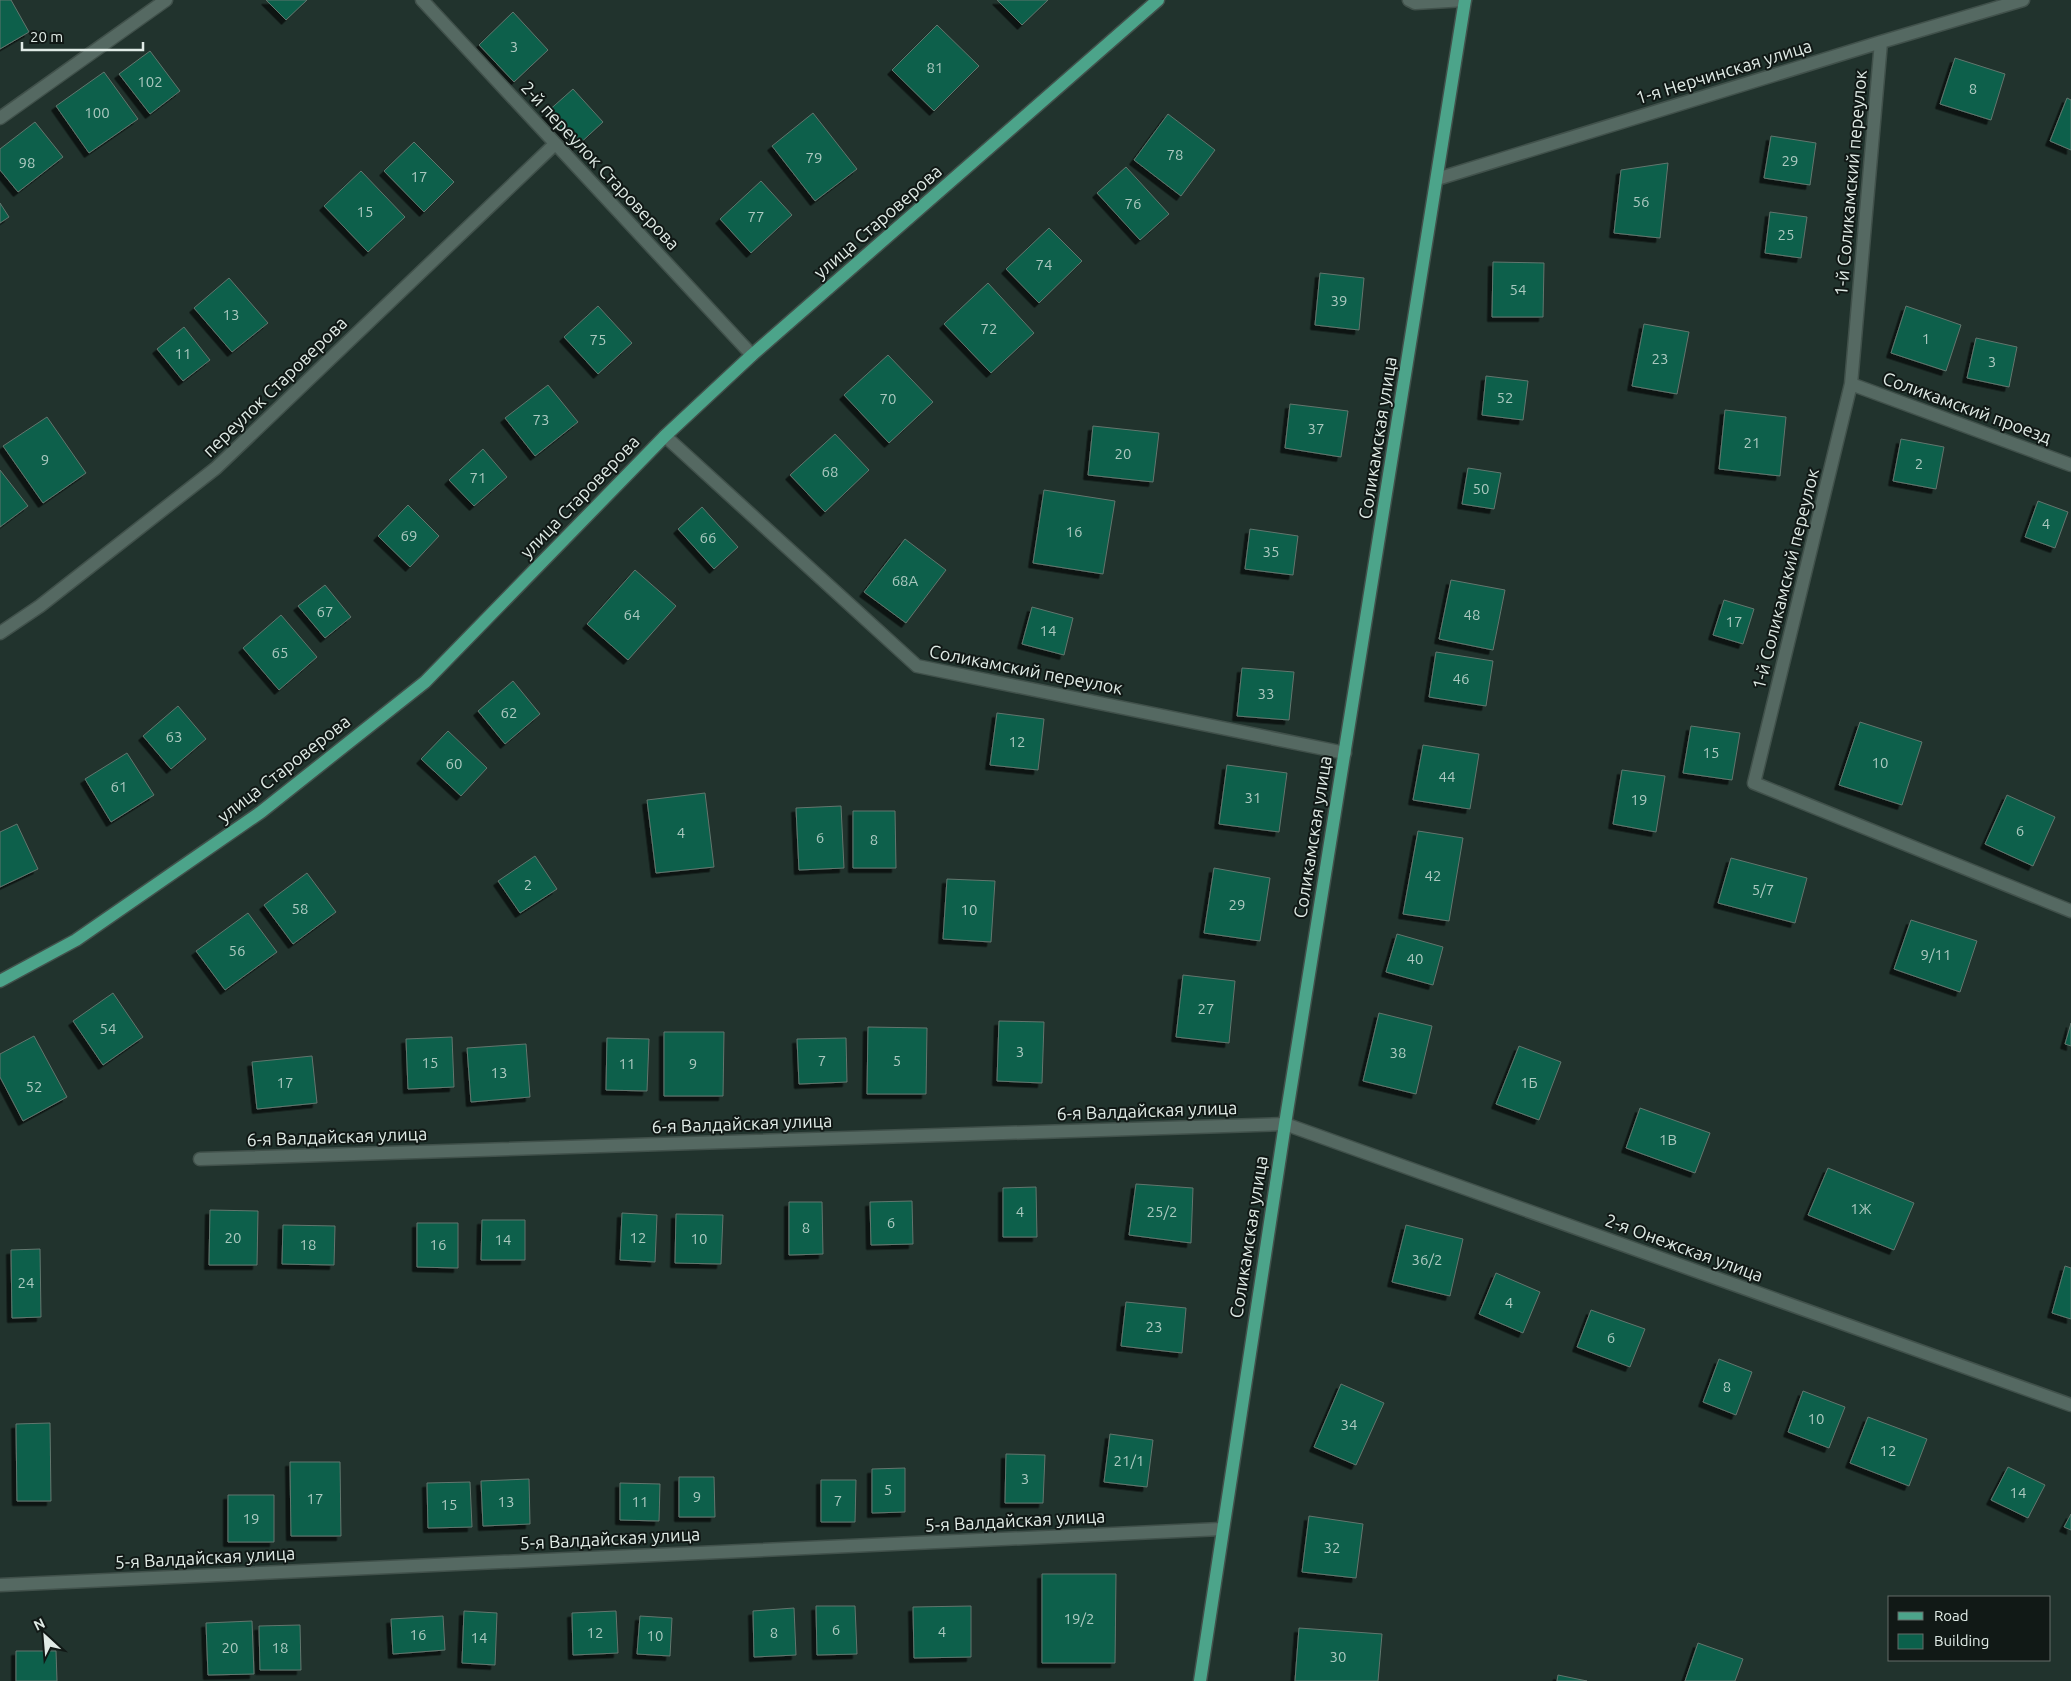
<svg xmlns="http://www.w3.org/2000/svg" width="2071" height="1681" viewBox="0 0 2071 1681" font-family="Ubuntu,sans-serif">
<style>
.building{fill:#0b604b;stroke:#62766e;filter:url(#shadow)}
.lines{fill:none;stroke-linecap:round;stroke-linejoin:round}
.service-casing{stroke:#41514b;stroke-width:15}
.minor-casing{stroke:#41514b;stroke-width:15}
.primary-casing{stroke:#41514b;stroke-width:15}
.service{stroke:#556962;stroke-width:12}
.minor{stroke:#556962;stroke-width:12}
.primary{stroke:#4ca48a;stroke-width:12}
.labels{text-anchor:middle;stroke-width:4;stroke-linejoin:round;paint-order:stroke}
.number-label{font-size:15px;fill:#abc8bf}
.street-label{font-size:18px;fill:#e0ebe6;stroke:#111916}
</style>
<defs>
<filter id="shadow"><feDropShadow dx="-4.5" dy="4.5" stdDeviation="0" flood-color="#0009"/></filter>
</defs>
<rect width="100%" height="100%" fill="#21332d"/>
<path class="building" d="M0 0H11L29 32 0 49Z
M266 0H307L286 20Z
M997 0H1048L1022 25Z
M513 12 548 50 514 82 479 45Z
M937 25 979 66 934 111 892 70Z
M150 51 180 91 150 114 119 74Z
M1955 58 2005 74 1991 120 1940 104Z
M104 72 138 119 89 153 56 106Z
M573 89 603 122 576 147 546 113Z
M2067 98 2071 100V150L2050 141Z
M813 113 857 169 815 201 772 146Z
M1168 114 1215 150 1181 196 1134 160Z
M35 122 63 157 18 192 0 170V149Z
M1771 136 1816 143 1810 185 1764 178Z
M414 142 454 182 424 212 384 171Z
M1668 163 1660 238 1614 233 1621 170Z
M1126 167 1169 214 1140 240 1097 193Z
M361 171 405 217 368 252 324 206Z
M761 181 792 215 751 253 720 219Z
M0 203 9 217 0 223Z
M1770 212 1807 217 1801 258 1765 253Z
M1049 228 1082 261 1039 303 1006 269Z
M1493 262 1544 263 1543 317H1492Z
M1320 273 1364 278 1359 330 1315 325Z
M229 278 268 323 232 352 194 308Z
M988 283 1034 333 991 373 944 324Z
M598 306 632 343 598 374 564 337Z
M1906 306 1961 325 1946 371 1891 353Z
M1644 324 1689 332 1677 394 1632 386Z
M184 327 210 360 183 381 157 349Z
M1976 338 2017 347 2009 387 1967 378Z
M888 355 933 402 889 443 844 395Z
M1486 376 1528 381 1523 420 1482 415Z
M548 385 578 422 535 456 505 418Z
M1290 404 1348 411 1341 457 1285 448Z
M1725 410 1786 417 1780 476 1719 469Z
M47 417 86 473 43 503 3 446Z
M1093 426 1159 433 1153 482 1088 475Z
M835 434 869 470 825 512 790 475Z
M1901 439 1944 447 1936 489 1893 481Z
M483 449 507 477 474 506 449 480Z
M1468 468 1501 473 1494 509 1462 504Z
M0 470 28 506 0 527Z
M1044 490 1115 501 1103 574 1033 563Z
M2038 501 2068 512 2055 548 2025 537Z
M408 505 439 536 410 567 378 536Z
M702 507 738 547 714 569 678 529Z
M1250 529 1298 536 1293 575 1245 569Z
M905 539 946 570 906 623 864 592Z
M635 570 676 606 628 660 587 624Z
M1451 580 1505 590 1493 650 1439 639Z
M325 585 351 617 325 638 298 606Z
M1724 600 1754 609 1743 644 1713 635Z
M1032 607 1073 618 1064 655 1022 644Z
M281 615 317 657 279 690 243 648Z
M1436 652 1493 661 1486 706 1429 697Z
M1242 668 1294 672 1289 720 1237 716Z
M513 681 540 714 505 744 478 711Z
M178 706 206 739 171 769 143 736Z
M997 713 1044 719 1038 770 990 765Z
M1860 722 1922 742 1902 805 1839 785Z
M1691 726 1740 733 1732 780 1683 773Z
M448 731 487 768 461 796 421 759Z
M1423 745 1479 754 1470 809 1413 800Z
M127 753 154 795 111 822 85 779Z
M1227 765 1287 773 1279 832 1219 824Z
M1622 770 1665 776 1656 832 1613 824Z
M705 793 714 867 656 873 647 800Z
M2007 795 2055 817 2033 866 1985 844Z
M841 806 844 868 799 870 796 808Z
M853 811H895L896 868H853Z
M17 824 38 869 0 887V832Z
M1418 831 1463 838 1449 921 1403 914Z
M535 856 557 889 520 913 498 881Z
M1731 858 1807 878 1795 923 1718 903Z
M1214 868 1270 878 1260 941 1204 933Z
M307 873 336 912 293 944 264 905Z
M947 879 995 881 991 942 943 939Z
M248 913 277 952 225 990 196 951Z
M1911 920 1977 941 1960 992 1894 969Z
M1397 934 1443 947 1433 985 1386 972Z
M1183 975 1235 981 1229 1043 1176 1037Z
M113 993 143 1037 103 1065 73 1021Z
M1379 1013 1432 1026 1416 1094 1363 1081Z
M999 1021 1044 1022 1042 1083 997 1081Z
M2071 1023V1046L2065 1044Z
M868 1027 927 1028 926 1094H867Z
M664 1032H724L723 1096H664Z
M34 1036 67 1097 23 1121 0 1077V1054Z
M452 1037 454 1087 408 1089 406 1039Z
M607 1038 649 1039 647 1091 606 1090Z
M846 1038 847 1082 799 1084 797 1039Z
M526 1044 530 1097 471 1102 467 1048Z
M1519 1046 1561 1062 1539 1120 1496 1104Z
M312 1056 317 1103 257 1109 252 1062Z
M1640 1108 1710 1133 1695 1173 1626 1148Z
M1828 1168 1914 1203 1894 1250 1808 1215Z
M1136 1184 1193 1188 1191 1243 1129 1235Z
M1036 1187 1037 1237H1003V1188Z
M912 1201 913 1244 871 1245 870 1202Z
M789 1202H822L823 1254 789 1255Z
M210 1210 258 1211 257 1265H209Z
M622 1213 657 1215 655 1262 620 1260Z
M676 1214 723 1215 721 1264 675 1263Z
M482 1220H525V1260H481Z
M417 1223H458V1268L417 1267Z
M283 1225 335 1226 334 1265 282 1264Z
M1406 1225 1463 1239 1450 1296 1392 1282Z
M40 1249 41 1317 12 1318 11 1250Z
M2065 1266 2071 1268V1319L2052 1313Z
M1496 1273 1540 1292 1523 1333 1479 1314Z
M1126 1302 1186 1308 1182 1353 1121 1346Z
M1591 1310 1645 1329 1630 1367 1577 1347Z
M1719 1359 1752 1372 1736 1415 1703 1402Z
M1341 1384 1384 1403 1356 1465 1314 1447Z
M1803 1391 1845 1407 1829 1448 1788 1432Z
M1868 1417 1927 1439 1909 1486 1850 1463Z
M50 1423 51 1501H17L16 1424Z
M1110 1434 1153 1440 1147 1487 1104 1482Z
M1006 1454 1045 1455 1043 1503H1005Z
M290 1462H340L341 1536H291Z
M2008 1467 2045 1485 2028 1518 1991 1500Z
M905 1468V1512L872 1513V1469Z
M679 1477H714L715 1517H679Z
M529 1479 530 1524 483 1526 481 1481Z
M821 1480H856L855 1522H821Z
M470 1482 472 1527 428 1528 427 1483Z
M620 1483 660 1484 659 1521 620 1520Z
M228 1495H274V1542H228Z
M2071 1514V1530L2064 1527Z
M1309 1516 1363 1524 1356 1578 1302 1572Z
M1042 1574H1116L1115 1663H1042Z
M816 1606H855L857 1654 817 1655Z
M971 1606V1657L914 1658 913 1607Z
M794 1608 796 1655 754 1657 753 1611Z
M464 1611 497 1613 495 1665 462 1663Z
M616 1611 618 1653 573 1655 572 1613Z
M443 1616 445 1650 393 1654 391 1619Z
M640 1616 672 1618 670 1656 637 1654Z
M252 1621 254 1674 208 1675 206 1623Z
M300 1625 301 1670H260L259 1626Z
M1299 1628 1382 1634 1378 1681H1295Z
M1698 1643 1743 1659 1735 1681H1685Z
M16 1651H56L57 1681H16Z
M1558 1675 1587 1681H1557Z"/>
<g class="lines">
<g class="service-casing">
<path id="service" d="M1409 0 1415 3 1465 0"/>
</g>
<g class="minor-casing">
<path id="minor" d="M422 0 752 355
M1881 42 1851 384 1754 783 2071 911
M0 118 166 0
M1437 179 1881 42 2023 0
M1851 384 2071 465
M665 436 917 666 1345 753
M0 633 40 606 216 468 555 144
M200 1159 1285 1124 2071 1405
M0 1585 1221 1529"/>
</g>
<g class="primary-casing">
<path id="primary" d="M0 981 76 940 261 812 425 682 665 436 752 355 1158 0
M1200 1681 1285 1124 1465 0"/>
</g>
<use href="#service" class="service"/>
<use href="#minor" class="minor"/>
<use href="#primary" class="primary"/>
</g>
<g class="labels">
<g class="number-label">
<text x="514" y="52">3</text>
<text x="935" y="73">81</text>
<text x="150" y="87">102</text>
<text x="1973" y="94">8</text>
<text x="97" y="118">100</text>
<text x="1175" y="160">78</text>
<text x="814" y="163">79</text>
<text x="1790" y="166">29</text>
<text x="27" y="168">98</text>
<text x="419" y="182">17</text>
<text x="1641" y="207">56</text>
<text x="1133" y="209">76</text>
<text x="365" y="217">15</text>
<text x="756" y="222">77</text>
<text x="1786" y="240">25</text>
<text x="1044" y="270">74</text>
<text x="1518" y="295">54</text>
<text x="1339" y="306">39</text>
<text x="231" y="320">13</text>
<text x="989" y="334">72</text>
<text x="1926" y="344">1</text>
<text x="598" y="345">75</text>
<text x="183" y="359">11</text>
<text x="1660" y="364">23</text>
<text x="1992" y="367">3</text>
<text x="1505" y="403">52</text>
<text x="888" y="404">70</text>
<text x="541" y="425">73</text>
<text x="1316" y="434">37</text>
<text x="1752" y="448">21</text>
<text x="1123" y="459">20</text>
<text x="45" y="465">9</text>
<text x="1919" y="469">2</text>
<text x="830" y="477">68</text>
<text x="478" y="483">71</text>
<text x="1481" y="494">50</text>
<text x="2046" y="529">4</text>
<text x="1074" y="537">16</text>
<text x="409" y="541">69</text>
<text x="708" y="543">66</text>
<text x="1271" y="557">35</text>
<text x="905" y="586">68А</text>
<text x="325" y="617">67</text>
<text x="632" y="620">64</text>
<text x="1472" y="620">48</text>
<text x="1734" y="627">17</text>
<text x="1048" y="636">14</text>
<text x="280" y="658">65</text>
<text x="1461" y="684">46</text>
<text x="1266" y="699">33</text>
<text x="509" y="718">62</text>
<text x="174" y="742">63</text>
<text x="1017" y="747">12</text>
<text x="1711" y="758">15</text>
<text x="1880" y="768">10</text>
<text x="454" y="769">60</text>
<text x="1447" y="782">44</text>
<text x="119" y="792">61</text>
<text x="1253" y="803">31</text>
<text x="1639" y="805">19</text>
<text x="2020" y="836">6</text>
<text x="681" y="838">4</text>
<text x="820" y="843">6</text>
<text x="874" y="845">8</text>
<text x="1433" y="881">42</text>
<text x="528" y="890">2</text>
<text x="1763" y="895">5/7</text>
<text x="1237" y="910">29</text>
<text x="300" y="914">58</text>
<text x="969" y="915">10</text>
<text x="237" y="956">56</text>
<text x="1936" y="960">9/11</text>
<text x="1415" y="964">40</text>
<text x="1206" y="1014">27</text>
<text x="108" y="1034">54</text>
<text x="1020" y="1057">3</text>
<text x="1398" y="1058">38</text>
<text x="822" y="1066">7</text>
<text x="897" y="1066">5</text>
<text x="430" y="1068">15</text>
<text x="627" y="1069">11</text>
<text x="693" y="1069">9</text>
<text x="499" y="1078">13</text>
<text x="285" y="1088">17</text>
<text x="1529" y="1088">1Б</text>
<text x="34" y="1092">52</text>
<text x="1668" y="1145">1В</text>
<text x="1861" y="1214">1Ж</text>
<text x="1020" y="1217">4</text>
<text x="1162" y="1217">25/2</text>
<text x="891" y="1228">6</text>
<text x="806" y="1233">8</text>
<text x="233" y="1243">20</text>
<text x="638" y="1243">12</text>
<text x="699" y="1244">10</text>
<text x="503" y="1245">14</text>
<text x="308" y="1250">18</text>
<text x="438" y="1250">16</text>
<text x="1427" y="1265">36/2</text>
<text x="26" y="1288">24</text>
<text x="1509" y="1308">4</text>
<text x="1154" y="1332">23</text>
<text x="1611" y="1343">6</text>
<text x="1727" y="1392">8</text>
<text x="1816" y="1424">10</text>
<text x="1349" y="1430">34</text>
<text x="1888" y="1456">12</text>
<text x="1129" y="1466">21/1</text>
<text x="1025" y="1484">3</text>
<text x="888" y="1495">5</text>
<text x="2018" y="1498">14</text>
<text x="697" y="1502">9</text>
<text x="315" y="1504">17</text>
<text x="838" y="1506">7</text>
<text x="506" y="1507">13</text>
<text x="640" y="1507">11</text>
<text x="449" y="1510">15</text>
<text x="251" y="1524">19</text>
<text x="1332" y="1553">32</text>
<text x="1079" y="1624">19/2</text>
<text x="836" y="1635">6</text>
<text x="942" y="1637">4</text>
<text x="595" y="1638">12</text>
<text x="774" y="1638">8</text>
<text x="418" y="1640">16</text>
<text x="655" y="1641">10</text>
<text x="479" y="1643">14</text>
<text x="230" y="1653">20</text>
<text x="280" y="1653">18</text>
<text x="1338" y="1662">30</text>
</g>
<g class="street-label">
<text transform="translate(1724 72) rotate(-17)" y="6">1-я Нерчинская улица</text>
<text transform="translate(600 166) rotate(47)" y="6">2-й переулок Староверова</text>
<text transform="translate(1851 183) rotate(-85)" y="6">1-й Соликамский переулок</text>
<text transform="translate(878 222) rotate(-41)" y="6">улица Староверова</text>
<text transform="translate(275 387) rotate(-44)" y="6">переулок Староверова</text>
<text transform="translate(1967 408) rotate(20)" y="6">Соликамский проезд</text>
<text transform="translate(1378 438) rotate(-81)" y="6">Соликамская улица</text>
<text transform="translate(580 497) rotate(-46)" y="6">улица Староверова</text>
<text transform="translate(1786 579) rotate(-76)" y="6">1-й Соликамский переулок</text>
<text transform="translate(1026 670) rotate(11)" y="6">Соликамский переулок</text>
<text transform="translate(284 769) rotate(-38)" y="6">улица Староверова</text>
<text transform="translate(1313 837) rotate(-81)" y="6">Соликамская улица</text>
<text transform="translate(1147 1111) rotate(-2)" y="6">6-я Валдайская улица</text>
<text transform="translate(742 1124) rotate(-2)" y="6">6-я Валдайская улица</text>
<text transform="translate(337 1137) rotate(-2)" y="6">6-я Валдайская улица</text>
<text transform="translate(1249 1237) rotate(-81)" y="6">Соликамская улица</text>
<text transform="translate(1684 1248) rotate(20)" y="6">2-я Онежская улица</text>
<text transform="translate(1015 1521) rotate(-3)" y="6">5-я Валдайская улица</text>
<text transform="translate(610 1539) rotate(-3)" y="6">5-я Валдайская улица</text>
<text transform="translate(205 1558) rotate(-3)" y="6">5-я Валдайская улица</text>
</g>
</g>
<rect x="1888" y="1596" width="162" height="65" fill="#111916" stroke="#646d69"/>
<rect x="1898" y="1612" width="25" height="8" fill="#4ca48a" stroke="#646d69"/>
<text x="1934" y="1621" font-size="15" fill="#e0ebe6">Road</text>
<rect x="1898" y="1634" width="25" height="15" fill="#0b604b" stroke="#646d69"/>
<text x="1934" y="1646" font-size="15" fill="#e0ebe6">Building</text>
<g transform="translate(45 1636) rotate(334)" stroke="#111916" stroke-width="4" paint-order="stroke">
<path d="M0-4L9 19L0 12L-9 19Z" fill="#e0ebe6"/>
<text y="-8" font-size="14" font-weight="bold" text-anchor="middle" fill="#e0ebe6">N</text>
</g>
<path d="M22 42v8h121v-8" fill="none" stroke="#e0ebe6" stroke-width="2.5"/>
<text x="30" y="42" font-size="15" fill="#e0ebe6" stroke="#111916" stroke-width="4" paint-order="stroke">20 m</text>
</svg>
